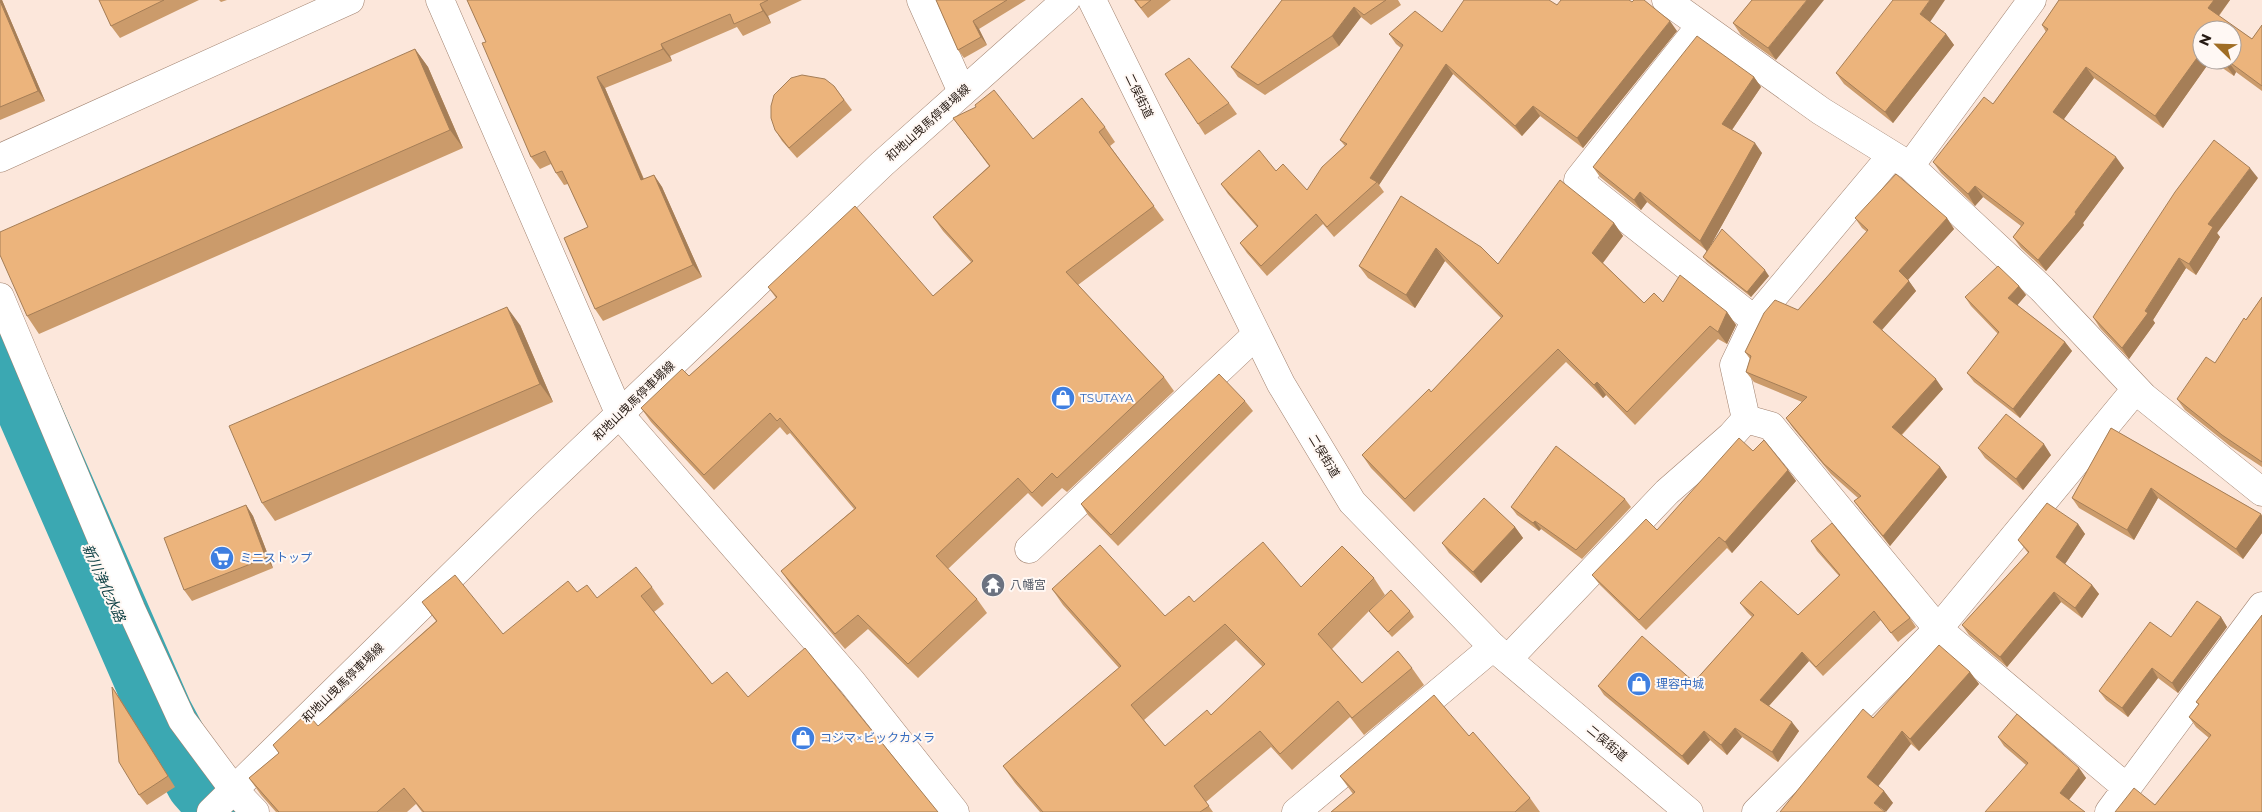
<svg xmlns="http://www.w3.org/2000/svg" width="2262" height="812" viewBox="0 0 2262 812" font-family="Montserrat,'Noto Sans JP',sans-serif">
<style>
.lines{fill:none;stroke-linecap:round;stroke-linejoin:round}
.river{stroke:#3ba8b2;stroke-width:64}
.street-casing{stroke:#a28370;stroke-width:29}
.secondary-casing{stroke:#a28370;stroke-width:29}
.street{stroke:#fff;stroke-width:28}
.secondary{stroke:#fff;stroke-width:28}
.wall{fill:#cb9b6b;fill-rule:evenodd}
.shaded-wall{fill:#a57e57}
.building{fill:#ecb47c;stroke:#a57e57;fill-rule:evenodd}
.labels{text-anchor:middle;stroke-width:4;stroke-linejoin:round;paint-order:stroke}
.street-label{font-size:12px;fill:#261a13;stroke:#fff8f4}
.shop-label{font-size:12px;fill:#366cbe;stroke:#fff8f4;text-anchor:start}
.worship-label{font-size:12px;fill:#5b616d;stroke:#fff8f4;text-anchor:start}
.water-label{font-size:14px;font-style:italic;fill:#114246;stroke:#fff8f4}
</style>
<rect width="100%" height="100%" fill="#fce7db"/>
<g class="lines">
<path class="river" d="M0 345 161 714 198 783 224 812"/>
<g class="street-casing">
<path id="street" d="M440 0 620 415 852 682 955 812
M921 0 962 92
M1666 0 1821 111 1910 166 2042 289 2144 397 2262 492
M1701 25 1578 180 1756 321
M0 158 350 0
M1910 166 2032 0
M0 297 131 609 182 720 234 790 255 812
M1746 419 1771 426 1938 629 2127 788
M1029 549 1256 335
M1508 659 1667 492 1731 436 1746 419 1734 365 1758 315 1892 155
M1296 812 1493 647
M1756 812 1938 629 2136 389
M2109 812 2262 606"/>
</g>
<g class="secondary-casing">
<path id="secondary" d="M1092 0 1281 384 1352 502 1493 647 1689 812
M211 812 525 504 882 164 1066 0"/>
</g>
<use href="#street" class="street"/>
<use href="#secondary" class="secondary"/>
</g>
<path class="wall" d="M0 0H2L45 101 0 120Z
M99 0H199L120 38 111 26Z
M219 0H227L221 2Z
M467 0H802L768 16 771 23 743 36 737 27 670 56 672 61 605 88 644 179 654 175 662 187 702 277 603 321 595 309 588 227 568 184 564 185 556 173 551 164 540 169 531 157 486 42Z
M936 0H1026L979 29 987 45 964 58 958 50Z
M1134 0H1171L1148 18Z
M1282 0H1398L1401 5 1371 25 1361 17 1339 46 1265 95 1238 77 1231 67Z
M1752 0 1776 60 1741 35 1733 23Z
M2059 0H2230L2219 16 2252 39 2262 25V91L2236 72 2234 76 2211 60 2163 128 2094 78 2064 119 2124 168 2083 223 2084 225 2046 271 2021 248 2013 237 2021 226 1983 197 1975 206 1941 173 1933 162 1993 104 2046 32 2042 25ZM2202 30 2232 60H2202Z
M1557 5 1677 31 1583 148 1540 116 1522 136 1453 74 1379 185 1384 192 1334 237 1323 224 1267 276 1247 253 1240 243 1257 227 1228 194 1221 184 1276 171 1307 190 1345 146 1340 140 1401 48 1396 44 1389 34 1442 32Z
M1931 22 1946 34 1954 45 1893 123 1844 84 1836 73Z
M415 49 428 67 463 148 39 334 27 316Z
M1754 77 1761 87 1732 130 1762 153 1708 250 1769 276 1751 297 1707 262 1703 257 1707 251 1647 202 1641 210 1600 177 1593 167Z
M834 86 852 110 797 158 782 141 775 130Z
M1229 103 1237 114 1205 135 1198 124Z
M953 118 1033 139 1105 127 1115 142 1110 146 1164 220 1078 285 1164 377 1174 391 1067 492 1062 488 1042 507 1028 493 948 569 977 599 987 613 918 678 868 629 845 649 791 585 781 571 854 509 790 433 787 435 780 427 714 490 651 422 641 408 689 376 776 298 768 287 933 296 971 262 943 231 933 217 989 166Z
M2258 178 2217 233 2220 237 2196 275 2186 268 2153 320 2155 323 2129 359 2100 328 2093 317Z
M1401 196 1498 264 1614 223 1623 236 1603 263 1644 303 1663 302 1727 312 1736 325 1727 344 1718 339 1635 425 1606 395 1603 398 1566 362 1414 512 1371 468 1362 455 1431 392 1501 318 1445 261 1415 308 1368 278 1359 266Z
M1855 218H1947L1954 229 1908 280 1916 291 1882 330 1943 389 1902 435 1940 467 1947 477 1890 546 1862 512 1854 501 1858 498 1831 474 1793 428 1786 418 1802 402 1754 382 1746 372 1750 359 1745 352 1798 310 1867 232 1862 228Z
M2019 286 2026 295 2017 305 2065 342 2072 351 2020 418 1974 382 1967 373 1998 334 1971 306 1965 297Z
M2262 297V467L2230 446 2185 410 2177 399 2215 363Z
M520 325 553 402 275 521 262 503Z
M1245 401 1253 411 1118 546 1088 515 1081 504Z
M2111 428 2261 514 2262 516V533L2243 559 2158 498 2134 540 2079 508 2072 498Z
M1978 448 2051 455 2023 490 1985 458Z
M1753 451 1788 470 1796 481 1732 553 1727 548 1646 630 1600 585 1592 575 1657 530Z
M1625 499 1631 507 1582 559 1541 529 1539 531 1517 515 1511 507Z
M246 505 253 516 273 568 192 601 184 590Z
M2078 524 2085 534 2065 564 2092 585 2099 594 2082 618 2061 602 2007 667 1969 635 1962 625 2028 553 2018 540Z
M1515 527 1523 538 1481 583 1449 553 1442 543Z
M1811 541 1910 618 1916 627 1898 642 1881 620 1823 676 1809 661 1769 706 1799 731 1778 762 1742 737 1727 755 1710 740 1688 765 1604 695 1598 686 1694 682 1752 617 1747 612 1740 603 1798 615 1839 576 1817 551Z
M1374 578 1385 595 1370 610 1410 611 1414 617 1392 637 1373 616 1369 611 1332 649 1362 683 1412 668 1424 685 1364 735 1350 717 1292 770 1271 747 1206 802 1213 812H1040L1015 783 1003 766 1119 668 1063 605 1052 589 1165 616 1194 602 1301 587ZM1236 640 1263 667 1211 715 1165 746 1144 720Z
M652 587 664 604 654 612 712 684 748 697 938 812H422L416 804 407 812H276L261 795 249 778 279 753 273 745 318 726 436 621 422 602 503 634 577 592 597 598Z
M2262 615V812L2155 805 2209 738 2196 727 2189 717 2199 705 2196 702Z
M2221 617 2227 627 2178 693 2158 678 2128 717 2106 700 2099 691 2171 637Z
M1970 672 1979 684 1919 751 1911 744 1878 786 1884 791 1893 803 1780 812 1873 718Z
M119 697 175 787 147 805 139 795Z
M1469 736 1530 798 1540 812H1331L1353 794 1340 776Z
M1998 737 2079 768 2086 778 2069 800 2026 765 2004 746Z"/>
<path class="shaded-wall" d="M0 0H2L45 101 38 91Z
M1807 0H1824L1776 60 1768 48Z
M1930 0H1945L1928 25 1920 14Z
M2214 0H2230L2216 19 2208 8Z
M760 4 768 16 771 23 763 11Z
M1354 7 1361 17 1339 46 1332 36Z
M973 21 979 29 987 45 981 37Z
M1670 21 1677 31 1583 148 1577 138Z
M1946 34 1954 45 1893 123 1885 112Z
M661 44 670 56 672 61 663 49Z
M415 49 428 67 463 148 450 130Z
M2202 51V60H2211L2163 128 2155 116Z
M2228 61 2236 72 2234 76 2226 65Z
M1446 64 1453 74 1379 185 1377 182 1370 178Z
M2086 67 2094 78 2061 123 2053 112Z
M597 77 605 88 649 192 641 180Z
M1754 77 1761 87 1729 134 1722 124Z
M1533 106 1540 116 1522 136 1515 126Z
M1755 143 1762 153 1707 252 1700 241Z
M2116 157 2124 168 2083 223 2084 225 2046 271 2038 260 2075 212Z
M2250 168 2258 178 2217 233 2220 237 2196 275 2189 264 2208 224Z
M654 175 662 187 702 277 693 265Z
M1975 186 1983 197 1975 206 1968 194Z
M1640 192 1647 202 1641 210 1634 200Z
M1947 218 1954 229 1906 282 1899 271Z
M1614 223 1623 236 1601 265 1592 253Z
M1436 248 1445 261 1415 308 1406 295Z
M2179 258 2186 268 2153 320 2155 323 2129 359 2122 348Z
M1765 270 1769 276 1751 297 1747 292Z
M1909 281 1916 291 1880 332 1873 322Z
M2019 286 2026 295 2015 308 2008 298Z
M507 307 520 325 553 402 540 384Z
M1727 312 1736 325 1727 344 1718 332Z
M2065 342 2072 351 2020 418 2013 409Z
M1936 379 1943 389 1899 437 1892 427Z
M1597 382 1606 395 1603 398 1594 385Z
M2044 444 2051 455 2023 490 2016 479Z
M1940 467 1947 477 1890 546 1883 536Z
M1788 470 1796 481 1732 553 1725 542Z
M2151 488 2158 498 2134 540 2127 530Z
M246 505 253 516 273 568 266 558Z
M2261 514 2262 516V533L2243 559 2236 549Z
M1535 521 1541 529 1539 531 1533 523Z
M2078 524 2085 534 2063 567 2056 557Z
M1515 527 1523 538 1481 583 1473 572Z
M2092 585 2099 594 2082 618 2075 608Z
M2054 592 2061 602 2007 667 2000 657Z
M2221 617 2227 627 2178 693 2172 683Z
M1802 652 1809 661 1766 709 1760 700Z
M2152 668 2158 678 2128 717 2122 708Z
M1970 672 1979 684 1919 751 1910 739Z
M112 687 119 697 175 787 168 776Z
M1792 722 1799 731 1778 762 1772 752Z
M1735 728 1742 737 1727 755 1721 745Z
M1704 731 1710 740 1688 765 1682 756Z
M1902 731 1911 744 1876 789 1867 777Z
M2079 768 2086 778 2067 802 2060 793Z
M1884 791 1893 803 1886 812 1874 803Z"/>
<path class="building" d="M99 0H164L111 26Z
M467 0H768L760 4 763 11 734 24 730 14 661 44 663 49 597 77 641 180 654 175 693 265 595 309 564 238 588 227 562 171 556 173 545 151 531 157 482 43 486 42Z
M936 0H1007L973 21 981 37 958 50Z
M1135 0H1151L1141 8Z
M1282 0H1386L1364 15 1354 7 1332 36 1258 85 1231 67Z
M1464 0H1549L1557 5 1561 0H1629L1632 2 1634 0H1644L1670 21 1577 138 1533 106 1515 126 1446 64 1370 178 1377 182 1327 227 1316 214 1261 266 1240 243 1258 226 1221 184 1259 150 1276 171 1283 164 1307 190 1322 167 1347 144 1340 140 1403 45 1389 34 1415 11 1442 32Z
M1752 0H1807L1768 48 1733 23Z
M1893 0H1930L1920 14 1946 34 1885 112 1836 73Z
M2059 0H2214L2208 8 2252 39 2262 25V86L2228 61 2226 65 2219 60H2232V30H2202V51L2155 116 2086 67 2053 112 2116 157 2075 212 2076 214 2038 260 2013 237 2024 223 1975 186 1968 194 1933 162 1984 97 1993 104 2048 29 2042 25Z
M0 1 38 91 0 107Z
M1697 36 1754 77 1722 124 1755 143 1700 241 1640 192 1634 200 1593 167Z
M415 49 450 130 27 316 0 255V232Z
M1189 58 1229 103 1198 124 1165 74Z
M802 75 825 79 834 86 844 100 789 148 775 130 771 118V106L774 95 791 78Z
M994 90 1033 139 1082 98 1105 127 1099 132 1154 206 1066 272 1164 377 1057 478 1052 473 1032 493 1018 478 936 556 977 599 908 664 858 615 835 634 781 571 856 508 780 418 777 421 770 413 704 475 641 408 682 369 689 376 777 297 768 287 855 206 933 296 973 261 933 217 990 166 953 118 976 107 975 105Z
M2214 140 2250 168 2208 224 2213 227 2189 264 2179 258 2145 311 2148 313 2122 348 2093 317 2175 192Z
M1896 174 1947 218 1899 271 1909 281 1873 322 1936 379 1892 427 1940 467 1883 536 1854 501 1861 496 1824 464 1786 418 1807 397 1746 372 1751 356 1745 352 1764 313 1775 300 1798 310 1868 230 1855 218Z
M1560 180 1614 223 1592 253 1644 303 1654 293 1663 302 1680 275 1727 312 1718 332 1710 326 1627 412 1597 382 1594 385 1558 349 1405 499 1362 455 1429 389 1431 392 1503 316 1436 248 1406 295 1359 266 1401 196 1481 247 1498 264Z
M1722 229 1765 270 1747 292 1703 257Z
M1998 266 2019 286 2008 298 2065 342 2013 409 1967 373 1999 332 1965 297Z
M2262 297V462L2222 435 2177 399 2206 357 2215 363 2244 318 2246 320Z
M507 307 540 384 262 503 229 426Z
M1219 374 1245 401 1111 535 1081 504Z
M2006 414 2044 444 2016 479 1978 448Z
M2111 428 2261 514 2236 549 2151 488 2127 530 2072 498Z
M1739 438 1753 451 1764 440 1788 470 1725 542 1719 537 1639 620 1592 575 1646 519 1657 530Z
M1556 446 1625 499 1576 550 1535 521 1533 523 1511 507Z
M1484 498 1515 527 1473 572 1442 543Z
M2047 503 2078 524 2056 557 2092 585 2075 608 2054 592 2000 657 1962 625 2029 552 2018 540Z
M246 505 266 558 184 590 164 538Z
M1832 523 1910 618 1891 633 1874 611 1816 667 1802 652 1760 700 1792 722 1772 752 1735 728 1721 745 1704 731 1682 756 1598 686 1642 636 1694 682 1754 615 1740 603 1761 581 1798 615 1840 575 1811 541Z
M1263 542 1301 587 1342 546 1374 578 1318 634 1362 683 1398 651 1412 668 1352 718 1338 701 1280 754 1260 731 1194 786 1209 806 1200 812H1043L1003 766 1121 666 1052 589 1100 545 1165 616 1189 596 1194 602ZM1225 624 1265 664 1211 715 1207 710 1165 746 1131 705Z
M636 567 652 587 641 596 712 684 727 672 748 697 805 648 938 812H424L404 788 377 812H279L249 778 279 753 273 745 307 713 318 726 437 621 422 602 455 575 503 634 568 581 577 592 587 585 597 598Z
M1391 590 1410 611 1388 632 1369 611Z
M2197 601 2221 617 2172 683 2152 668 2122 708 2099 691 2150 622 2171 637Z
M2262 615V812H2115L2134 788 2155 805 2211 735 2189 717 2199 704 2196 702Z
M1939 645 1970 672 1910 739 1902 731 1867 777 1884 791 1874 803 1885 812H1780L1863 709 1873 718Z
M112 687 168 776 139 795 119 762Z
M1434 695 1469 736 1473 732 1530 798 1515 812H1331L1355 792 1340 776Z
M2017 714 2079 768 2060 793 2085 812H1985L2028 763 1998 737Z"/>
<defs>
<g id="shop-disc" transform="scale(1.25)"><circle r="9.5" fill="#3f7fe0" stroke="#fff8f4"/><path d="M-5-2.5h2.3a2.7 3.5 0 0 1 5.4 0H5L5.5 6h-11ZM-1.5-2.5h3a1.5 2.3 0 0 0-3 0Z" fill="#fff"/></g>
<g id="supermarket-disc" transform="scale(1.25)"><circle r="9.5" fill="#3f7fe0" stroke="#fff8f4"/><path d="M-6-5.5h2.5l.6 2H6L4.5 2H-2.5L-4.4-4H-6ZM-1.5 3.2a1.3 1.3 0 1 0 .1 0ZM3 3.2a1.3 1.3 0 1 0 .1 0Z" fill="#fff"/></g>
<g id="temple-disc" transform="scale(1.25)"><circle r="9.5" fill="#6b7280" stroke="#fff8f4"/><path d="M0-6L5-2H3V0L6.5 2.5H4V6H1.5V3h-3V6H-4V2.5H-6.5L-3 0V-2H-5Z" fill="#fff"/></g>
</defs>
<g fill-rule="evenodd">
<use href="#shop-disc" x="1063" y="398"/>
<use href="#supermarket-disc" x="222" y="558"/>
<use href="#temple-disc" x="993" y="585"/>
<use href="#shop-disc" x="1639" y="684"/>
<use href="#shop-disc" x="803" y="738"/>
</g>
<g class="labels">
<g class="street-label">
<text transform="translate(1139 96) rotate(64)" y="4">二俣街道</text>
<text transform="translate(928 123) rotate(-42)" y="4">和地山曳馬停車場線</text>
<text transform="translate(634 401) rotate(-44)" y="4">和地山曳馬停車場線</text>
<text transform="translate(1324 456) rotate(59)" y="4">二俣街道</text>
<text transform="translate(343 683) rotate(-44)" y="4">和地山曳馬停車場線</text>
<text transform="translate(1607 743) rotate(40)" y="4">二俣街道</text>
</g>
<g class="shop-label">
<text x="1080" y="402">TSUTAYA</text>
<text x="240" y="562">ミニストップ</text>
<text x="1656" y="688">理容中城</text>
<text x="820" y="742">コジマ×ビックカメラ</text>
</g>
<g class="worship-label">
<text x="1010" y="589">八幡宮</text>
</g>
<g class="water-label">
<text transform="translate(104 583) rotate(66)" y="5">新川浄化水路</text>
</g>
</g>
<g transform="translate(2217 45) rotate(293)"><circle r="24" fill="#fff8f4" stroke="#a89f9a"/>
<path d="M0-4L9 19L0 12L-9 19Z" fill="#a06d24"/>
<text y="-8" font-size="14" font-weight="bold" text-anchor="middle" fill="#261a13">N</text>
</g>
</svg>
